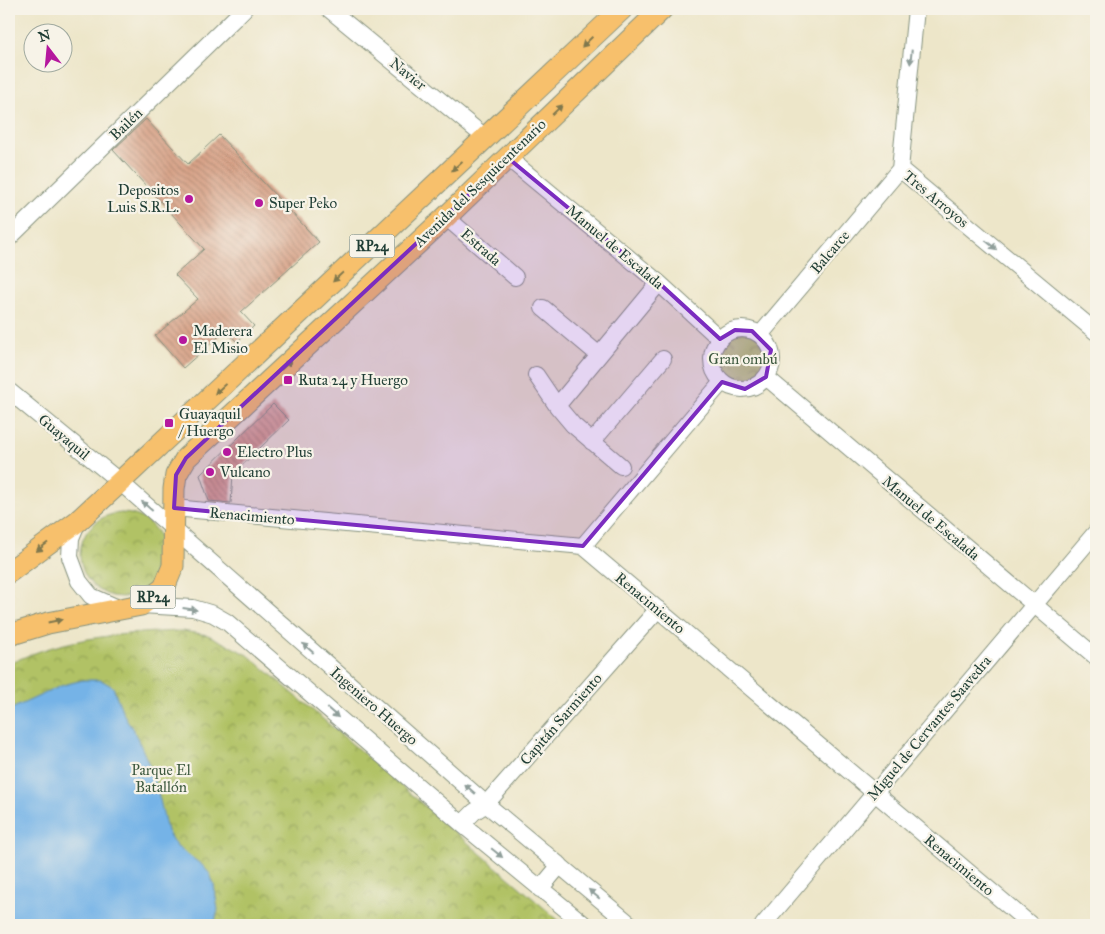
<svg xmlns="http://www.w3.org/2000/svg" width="1105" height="934" viewBox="0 0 1105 934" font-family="'IM FELL Great Primer',serif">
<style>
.park{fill:url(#park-crowns);stroke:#68804c}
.water{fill:#74b3e7;stroke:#4a788e}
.building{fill:url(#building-back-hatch)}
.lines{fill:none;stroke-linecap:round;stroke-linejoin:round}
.minor-casing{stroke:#86927e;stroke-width:18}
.major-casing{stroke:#86927e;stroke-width:23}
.minor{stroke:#fff;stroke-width:16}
.major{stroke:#f7c06c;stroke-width:21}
.oneway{fill:#80784d}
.oneway2{fill:#8f9e9a}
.marked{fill:#7b2cbf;fill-opacity:0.2;stroke:#7b2cbf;stroke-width:4;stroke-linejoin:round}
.poi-dot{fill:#b5179e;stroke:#f7f3e8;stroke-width:2}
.labels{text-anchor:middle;stroke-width:4.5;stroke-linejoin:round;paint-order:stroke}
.shield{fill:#f7f3e8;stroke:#60746a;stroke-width:1}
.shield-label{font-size:14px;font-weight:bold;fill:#1f3d34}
.street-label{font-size:15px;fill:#1f3d34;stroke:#f7f3e8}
.poi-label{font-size:15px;fill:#1f3d34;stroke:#f7f3e8;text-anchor:start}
.park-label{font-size:15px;fill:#3c583e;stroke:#f7f3e8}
</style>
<defs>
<pattern id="park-crowns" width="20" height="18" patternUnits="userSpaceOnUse" patternTransform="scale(1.25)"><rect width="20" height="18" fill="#b1c265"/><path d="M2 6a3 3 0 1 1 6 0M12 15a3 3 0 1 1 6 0" fill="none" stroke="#8f9f54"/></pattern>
<pattern id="building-back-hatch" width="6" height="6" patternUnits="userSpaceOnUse" patternTransform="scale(1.25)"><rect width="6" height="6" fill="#d8a287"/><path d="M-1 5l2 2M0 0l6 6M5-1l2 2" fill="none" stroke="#af856f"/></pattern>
</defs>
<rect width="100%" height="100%" fill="#f7f3e8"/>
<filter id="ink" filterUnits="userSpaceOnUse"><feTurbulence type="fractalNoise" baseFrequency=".02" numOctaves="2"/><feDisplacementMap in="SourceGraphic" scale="10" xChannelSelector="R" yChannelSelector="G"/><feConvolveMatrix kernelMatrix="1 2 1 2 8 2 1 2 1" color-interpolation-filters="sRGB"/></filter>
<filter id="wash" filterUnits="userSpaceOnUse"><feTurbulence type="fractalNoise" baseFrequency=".0096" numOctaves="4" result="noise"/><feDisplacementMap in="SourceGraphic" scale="20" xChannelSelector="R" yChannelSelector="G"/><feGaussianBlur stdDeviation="1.12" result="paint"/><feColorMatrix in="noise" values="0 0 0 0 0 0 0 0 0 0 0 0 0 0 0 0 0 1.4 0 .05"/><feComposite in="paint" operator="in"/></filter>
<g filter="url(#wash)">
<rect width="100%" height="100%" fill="#ede6c9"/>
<path class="park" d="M717 358a26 26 0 1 1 52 0a26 26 0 1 1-52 0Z
M80 555a42 42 0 1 1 84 0a42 42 0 1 1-84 0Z
M182 631 208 635 248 655 564 925H9V664C63 637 123 633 182 631Z"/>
<path class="water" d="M83 680H101L113 687 123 713 136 735 151 769 160 800 167 831 176 846 202 865 210 874 214 885 218 910 214 925H9V710L63 685Z"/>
<g id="blocks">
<path class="building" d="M146 119 188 164 219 135 319 242 241 312 254 326 237 342 226 330 183 368 155 336 198 299 175 275 204 249 113 150Z
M273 404 289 420 233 474 231 503 209 501 200 475Z"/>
</g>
</g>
<g filter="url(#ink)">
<use href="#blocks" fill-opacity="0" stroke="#86927e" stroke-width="1"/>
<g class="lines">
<g class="minor-casing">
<path id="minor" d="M329 9 486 138
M916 9 900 169 1096 332
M508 158 659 283 720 339
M446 217 515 277
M9 238 244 9
M543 308 599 355
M712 359a30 30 0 1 1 60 0a30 30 0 1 1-60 0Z
M760 335 900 169
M536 375 557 406
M766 377 1096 657
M9 391 120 482 486 804 631 925
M592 442 663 359
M621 466 573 425 557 406 659 283
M174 508 583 546 1031 925
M78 521 71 538 70 557 79 581 91 596 118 608
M583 546 722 382
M141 605 193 608 213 614 227 622 462 824 585 925
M462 824 474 812 486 804 658 609
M540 889 560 865
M763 925 1096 532"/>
</g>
<g class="major-casing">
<path id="major" d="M9 572 78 521 120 482 622 9
M9 635 48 623 141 605 164 588 173 566 174 489 176 475 186 458 446 217 662 9"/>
</g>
<use href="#minor" class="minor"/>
<use href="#major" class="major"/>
</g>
<defs><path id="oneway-solid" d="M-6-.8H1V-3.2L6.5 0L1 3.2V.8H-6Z" transform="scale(1.25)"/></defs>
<g class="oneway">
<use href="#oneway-solid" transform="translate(587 42) rotate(136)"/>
<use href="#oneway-solid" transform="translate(557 110) rotate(-44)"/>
<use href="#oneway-solid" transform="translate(457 166) rotate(137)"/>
<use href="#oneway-solid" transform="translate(338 277) rotate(137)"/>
<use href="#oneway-solid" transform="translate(286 365) rotate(-43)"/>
<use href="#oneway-solid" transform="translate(220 389) rotate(137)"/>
<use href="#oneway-solid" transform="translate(42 547) rotate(143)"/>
<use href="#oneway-solid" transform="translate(55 621) rotate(-12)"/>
</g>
<g class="oneway2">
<use href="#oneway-solid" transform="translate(911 57) rotate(96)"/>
<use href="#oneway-solid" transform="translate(991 245) rotate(40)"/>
<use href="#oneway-solid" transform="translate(147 506) rotate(-139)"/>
<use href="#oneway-solid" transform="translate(190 609) rotate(8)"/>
<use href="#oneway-solid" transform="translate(308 648) rotate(-139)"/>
<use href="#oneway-solid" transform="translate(333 713) rotate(41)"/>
<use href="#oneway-solid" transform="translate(470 789) rotate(-139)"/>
<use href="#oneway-solid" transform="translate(497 853) rotate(39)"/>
<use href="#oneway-solid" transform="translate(594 894) rotate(-140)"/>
</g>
</g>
<path class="marked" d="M508 158 659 283 720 339 735 330 752 331 771 350 766 377 745 389 722 382 583 546 174 508 176 475 186 458Z"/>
<g class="poi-dot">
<circle cx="189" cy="199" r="5"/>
<circle cx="259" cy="203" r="5"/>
<circle cx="183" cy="340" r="5"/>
<rect x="283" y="375" width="10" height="10" rx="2.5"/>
<rect x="164" y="418" width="10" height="10" rx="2.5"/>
<circle cx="227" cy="452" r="5"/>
<circle cx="210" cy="472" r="5"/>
</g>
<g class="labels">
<g class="shield">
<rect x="349.5" y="234.5" width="45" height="23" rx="4"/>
<rect x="130.5" y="585.5" width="45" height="23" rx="4"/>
</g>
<g class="shield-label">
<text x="372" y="251">RP24</text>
<text x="153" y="602">RP24</text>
</g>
<g class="street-label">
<text transform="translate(408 74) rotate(39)" y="5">Navier</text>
<text transform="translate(126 124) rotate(-44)" y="5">Bailén</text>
<text transform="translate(480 183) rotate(-44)" y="5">Avenida del Sesquicentenario</text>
<text transform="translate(936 199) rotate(40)" y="5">Tres Arroyos</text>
<text transform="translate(481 247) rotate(41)" y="5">Estrada</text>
<text transform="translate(615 247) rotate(40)" y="5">Manuel de Escalada</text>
<text transform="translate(830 252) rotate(-50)" y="5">Balcarce</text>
<text transform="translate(64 437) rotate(40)" y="5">Guayaquil</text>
<text transform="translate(252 516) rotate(5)" y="5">Renacimiento</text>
<text transform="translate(931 518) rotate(40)" y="5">Manuel de Escalada</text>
<text transform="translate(650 603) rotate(40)" y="5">Renacimiento</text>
<text transform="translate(374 706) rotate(41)" y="5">Ingeniero Huergo</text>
<text transform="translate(561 719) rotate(-49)" y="5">Capitán Sarmiento</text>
<text transform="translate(929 728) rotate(-50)" y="5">Miguel de Cervantes Saavedra</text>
<text transform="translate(959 865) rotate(40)" y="5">Renacimiento</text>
</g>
<g class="poi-label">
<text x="179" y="195" text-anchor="end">Depositos<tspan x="179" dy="17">Luis S.R.L.</tspan></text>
<text x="269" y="208">Super Peko</text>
<text x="193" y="336">Maderera<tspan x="193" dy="17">El Misio</tspan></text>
<text x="298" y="385">Ruta 24 y Huergo</text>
<text x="179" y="419">Guayaquil<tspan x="179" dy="17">/ Huergo</tspan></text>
<text x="237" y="457">Electro Plus</text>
<text x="220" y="477">Vulcano</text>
</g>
<g class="park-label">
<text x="743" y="364">Gran ombú</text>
<text x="161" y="775">Parque El<tspan x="161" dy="17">Batallón</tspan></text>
</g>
</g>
<rect width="1105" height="934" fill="none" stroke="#f7f3e8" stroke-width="30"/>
<g transform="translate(48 48) rotate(344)"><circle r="24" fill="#f7f3e8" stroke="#a1aaa0"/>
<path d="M0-4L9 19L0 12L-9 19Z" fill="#b5179e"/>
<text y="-8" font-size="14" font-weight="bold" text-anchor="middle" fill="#1f3d34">N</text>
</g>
</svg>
